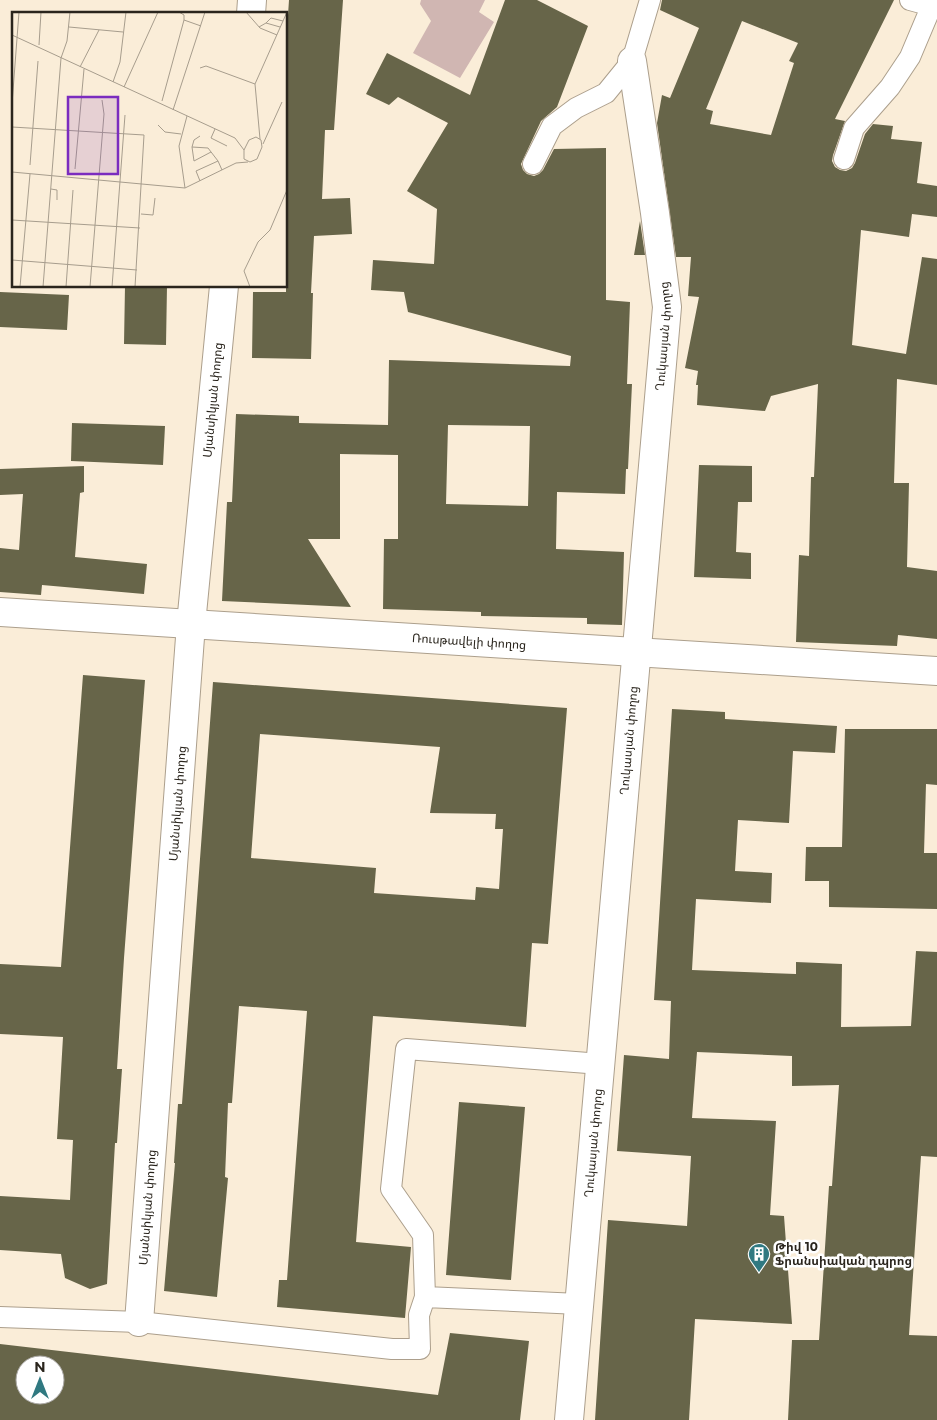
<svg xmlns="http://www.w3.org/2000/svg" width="937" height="1420" viewBox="0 0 937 1420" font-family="Montserrat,'Noto Sans Armenian',sans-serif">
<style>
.green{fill:#d0b6b2}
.building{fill:#676549;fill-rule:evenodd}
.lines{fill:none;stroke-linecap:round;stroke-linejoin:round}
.lane-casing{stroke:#ac9f8c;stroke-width:22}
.street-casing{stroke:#ac9f8c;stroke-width:30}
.lane{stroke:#fff;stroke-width:20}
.street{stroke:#fff;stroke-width:28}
.labels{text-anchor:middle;stroke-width:5;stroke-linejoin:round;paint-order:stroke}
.street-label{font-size:12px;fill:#2a251d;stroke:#fff}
.poi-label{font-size:12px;font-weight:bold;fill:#2a251d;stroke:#fff;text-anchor:start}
.inset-road{fill:none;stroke:#a79d8d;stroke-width:1}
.view{fill:#7b2cbf;fill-opacity:0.15;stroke:#7b2cbf;stroke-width:2.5}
.inset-edge{fill:none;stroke:#2a251d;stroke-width:2.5}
</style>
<rect width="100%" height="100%" fill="#faedd8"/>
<path class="green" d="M421 0H485L479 12 494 22 460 78 413 53 431 21 420 4Z"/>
<path class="building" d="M289 0H343L334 130H325L322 199 350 198 352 234 314 236 311 293H313L311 359 252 358 253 292H286V45Z
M505 0H537L588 26 557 107 541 121 521 164 523 170 527 174 534 176 539 174 543 170 554 149 606 148V300L630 302 627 384H632L628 469H626L625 494 557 492 556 549 624 552 622 625 587 624V618L481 616V612L383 609 384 539H398V455L340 454V539H308L351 607 222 601 227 502H232L236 414 299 416V423L388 425 389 360 570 366 571 356 408 312 404 292 371 290 373 260 434 264 437 209 407 191 448 123 398 97 389 105 366 94 387 53 470 95ZM448 425 530 426 528 506 446 504Z
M662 0H894L835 119 845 121 833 155 832 161 835 167 840 170 846 171 852 168 855 163 865 134 873 124 893 126 891 139 922 142 917 183 937 186V217L912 214 909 237 861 230 852 345 906 354 922 257 937 259V385L897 379 894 483H909L907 567 937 571V639L898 635 897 646 796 642 799 555 809 556 811 477H814L818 384 771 396 765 411 697 405 698 385H696L698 371 685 368 699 297 688 296 691 257H676L657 123 662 95 670 98 699 28 660 10ZM742 21 798 43 789 61 794 63 771 135 710 124 713 111 706 109Z
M640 221 645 255H634Z
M125 286H167L166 345 124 344Z
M0 292 69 295 67 330 0 327Z
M72 423 165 426 163 465 71 461Z
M699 465 752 466V502H738L736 552 751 553V579L694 577Z
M84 466V492L80 493 75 557 147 564 144 594 42 585 41 595 0 592V548L19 550 23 494 0 495V469Z
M83 675 145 680 124 958 117 1069H122L117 1143H115L107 1284 90 1289 65 1278 61 1254 0 1250V1196L70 1200 73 1140 57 1139 63 1037 0 1034V964L61 967Z
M213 682 567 708 548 944 532 943 526 1027 373 1016 356 1242 411 1247 405 1318 277 1307 279 1280H287L307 1011 239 1006 232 1103H228L225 1177 228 1178 217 1297 164 1291 175 1163H174L178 1104H182ZM260 734 440 747 430 813 496 814 495 829H503L499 889 476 887 475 900 374 893 376 868 251 858Z
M672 709 725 712V719L837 726 835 753 793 751 789 823 738 820 735 871 772 873 771 903 696 899 692 970 796 974V962L842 964 841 1027 911 1026 916 951 937 952V1157L921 1156 909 1335 937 1336V1420H788L792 1340H819L829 1186H832L839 1085 792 1086V1056L697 1052 692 1118 776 1121 770 1215 784 1216 792 1324 695 1319 689 1420H595L608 1220 687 1226 691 1156 617 1151 624 1055 669 1059 671 1001 654 1000Z
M845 729H937V785L926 784 924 853H937V909L829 907V881H805L806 847H842Z
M459 1102 525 1107 511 1280 446 1275Z
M450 1333 529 1341 520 1420H0V1344L438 1395ZM25 1365H55V1395H25Z"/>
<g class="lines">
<g class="lane-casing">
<path id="lane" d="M910 0 932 6
M844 159 854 128 890 87 910 57 934 0
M533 164 552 126 576 108 606 93 632 61 650 0
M425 1297 423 1235 391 1189 406 1049 601 1064
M0 1317 139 1322 392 1349H420L419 1315 425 1297 579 1304"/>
</g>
<g class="street-casing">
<g id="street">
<path d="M251 14 252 0"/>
<path id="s1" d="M0 612 937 671"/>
<path id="s2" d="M139 1322 191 624 224 286"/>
<path id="s3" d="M569 1420 667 307 655 213 632 61"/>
</g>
</g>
<use href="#lane" class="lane"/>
<use href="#street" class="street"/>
</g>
<defs>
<g id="building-pin" transform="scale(1.125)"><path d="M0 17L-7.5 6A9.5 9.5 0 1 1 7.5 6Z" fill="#307981" stroke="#fff"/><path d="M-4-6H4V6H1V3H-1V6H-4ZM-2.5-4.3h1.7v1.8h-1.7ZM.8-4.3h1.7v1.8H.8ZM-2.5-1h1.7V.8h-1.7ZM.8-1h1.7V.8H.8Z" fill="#fff"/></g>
</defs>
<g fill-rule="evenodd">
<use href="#building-pin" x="759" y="1254"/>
</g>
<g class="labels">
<g class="street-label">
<text dy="4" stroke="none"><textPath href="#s3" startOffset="1088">Ղուկասյան փողոց</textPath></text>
<text dy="4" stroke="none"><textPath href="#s2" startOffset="925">Մյանսիկյան փողոց</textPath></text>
<text dy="4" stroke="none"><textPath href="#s1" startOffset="470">Ռուսթավելի փողոց</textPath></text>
<text dy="4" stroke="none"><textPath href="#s3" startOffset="682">Ղուկասյան փողոց</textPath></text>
<text dy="4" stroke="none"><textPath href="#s2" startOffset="520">Մյանսիկյան փողոց</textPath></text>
<text dy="4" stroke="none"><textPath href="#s3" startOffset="278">Ղուկասյան փողոց</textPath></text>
<text dy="4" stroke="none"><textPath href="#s2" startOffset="115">Մյանսիկյան փողոց</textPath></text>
</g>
<g class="poi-label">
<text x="775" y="1251">Թիվ 10<tspan x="775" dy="14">Ֆրանսիական դպրոց</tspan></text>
</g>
</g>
<g transform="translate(12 12)">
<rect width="275" height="275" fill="#faedd8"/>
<path class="inset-road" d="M234 0 248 16 265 23M172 8 189 14M254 11 259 6 271 9M57 15 111 20M247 15 254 11 268 15M0 23 223 126 232 138M27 33 29 0M68 55 87 18M188 56 194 54 243 72M101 70 108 50 114 0M112 75 146 0M150 89 172 8V3L167 0M0 92 7 0M161 98 193 0M146 113 153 120 169 122M0 115 132 123 123 275M203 117 199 126 215 134M188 124 182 128 180 135 196 136 206 149M244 125 249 128 250 135 245 147 238 150 232 147V138L237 128ZM248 127 243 72 275 0M251 132 270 90M180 135 182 149 199 140M18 153 26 49M63 157 72 57M0 160 173 176 224 151 236 150M188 169 184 159 206 149 210 158M173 176 167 134 175 104M39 177 45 178V188M129 202 141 203 143 186M0 208 128 216M0 248 125 258M8 275 18 162M31 275 49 46 55 29 58 0M54 275 61 178M78 275 92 102 90 88M100 275 113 103M238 275 232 259 246 230 258 218 275 178"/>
<path class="view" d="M56 85H106V162H56Z"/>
<rect width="275" height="275" class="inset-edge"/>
</g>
<g transform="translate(40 1380)"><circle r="24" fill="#ffffff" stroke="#aaa8a5"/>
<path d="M0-4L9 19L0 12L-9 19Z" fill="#307981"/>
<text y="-8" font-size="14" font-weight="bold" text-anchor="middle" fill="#2a251d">N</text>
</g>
</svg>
